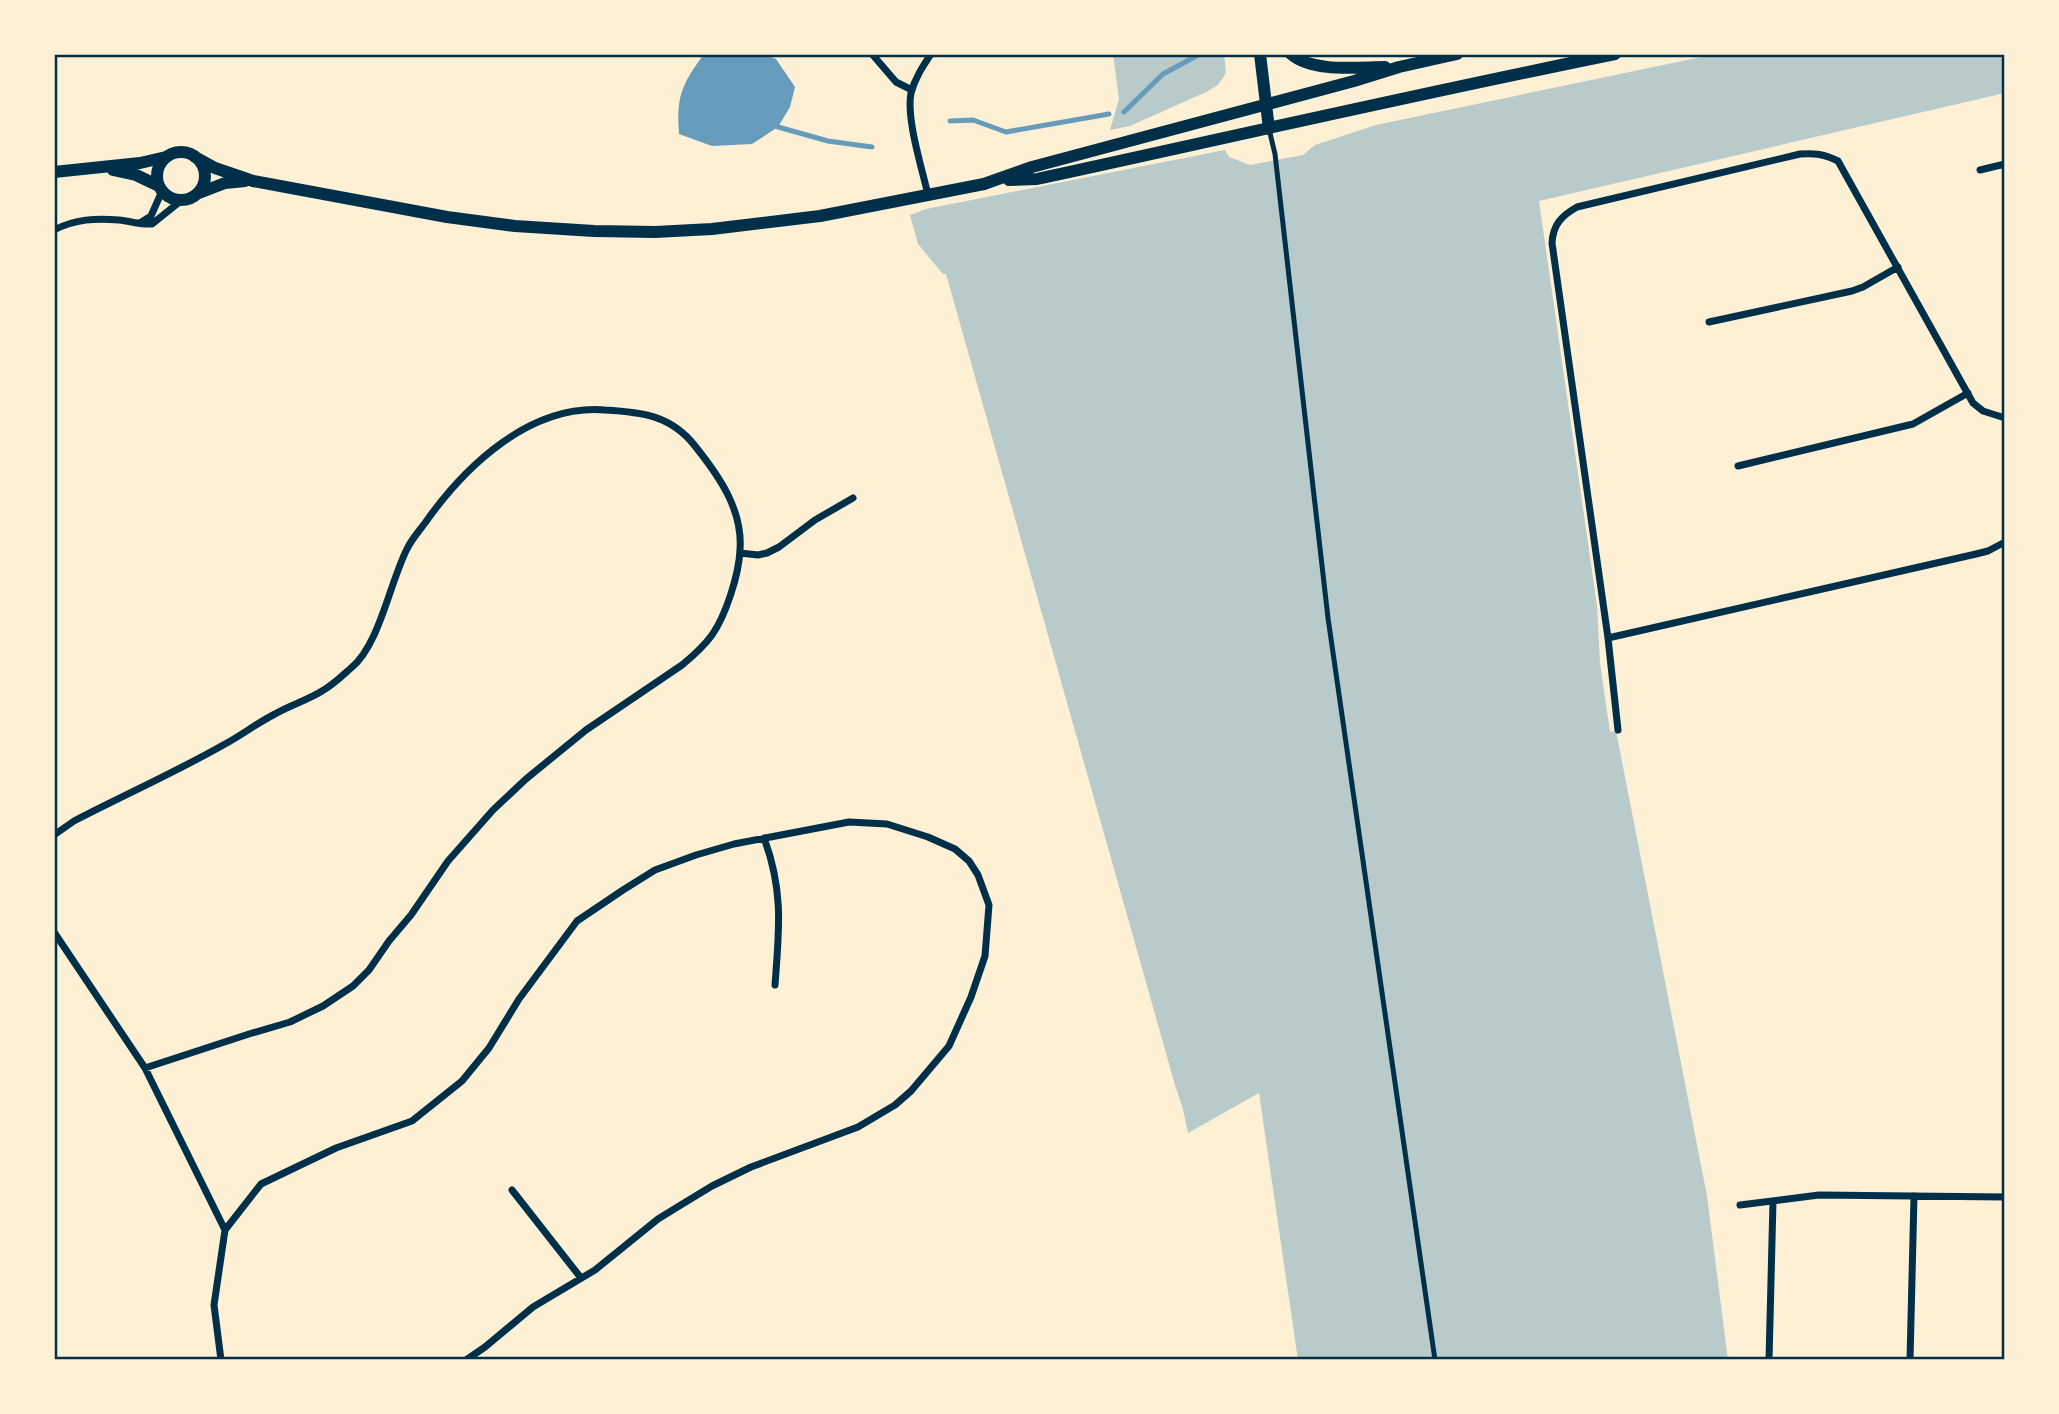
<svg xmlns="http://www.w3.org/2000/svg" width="2059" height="1414" viewBox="0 0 2059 1414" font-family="'Noto Sans',sans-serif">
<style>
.green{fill:#b9caca}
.water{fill:#669bbc}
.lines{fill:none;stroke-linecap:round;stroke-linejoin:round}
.stream{stroke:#669bbc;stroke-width:5}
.service{stroke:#003049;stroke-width:5}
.minor{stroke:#003049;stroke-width:7}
.tertiary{stroke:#003049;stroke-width:12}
.neatline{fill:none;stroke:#003049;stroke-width:2.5}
</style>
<rect width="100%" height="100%" fill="#fdf0d5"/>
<path class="green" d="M1113 54H1224L1226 73 1218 85 1206 92 1130 126 1110 130 1119 99Z
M1716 54H2005V93L1539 201 1597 606 1600 663 1610 732 1616 731 1707 1196 1728 1360H1298L1259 1093 1188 1133 1183 1109 1175 1085 946 274H943L918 244 910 215 926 209 1225 150 1229 157 1250 165 1303 155 1315 145 1376 125Z"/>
<path class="water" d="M704 54H764L776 59 795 87 790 107 778 127 752 144 712 146 679 134C676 96 682 84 704 54Z"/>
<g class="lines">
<path class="stream" d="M1124 112 1163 74 1200 54
M950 121 973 120 1006 132 1109 114
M778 127 828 141 872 147"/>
<path class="service" d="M1269 129 1275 154 1328 618 1435 1360"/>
<path class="minor" d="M872 54 896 82 912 90
M1980 170 2005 164
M928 195C922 168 906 119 911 93 915 78 923 66 931 54
M140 223 151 216 162 191
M54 230C75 219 96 218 119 220 130 221 141 225 152 224L182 200
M1709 322 1852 291 1863 287 1898 267
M1738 466 1913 424 1968 393
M740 553 758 555 767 553 779 547 815 520 853 498
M1608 638 1976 554 1988 551 2005 542
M1618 730 1608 638 1552 243C1553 225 1561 216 1577 207L1800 154C1815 153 1824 154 1838 161L1973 403 1983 411 2005 418
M54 835 74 821C124 795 176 772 225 744 242 735 257 723 275 714 290 705 308 700 322 691 333 685 342 676 351 668 379 646 390 582 407 549 411 540 419 531 425 523 465 466 530 404 605 410 641 412 671 415 695 446 719 476 743 510 740 550 739 574 726 615 712 635 704 646 693 656 682 665L586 730 526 779 493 810 448 861 411 915 389 941 369 970 353 986 323 1006 290 1022 249 1034 145 1068
M764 838C784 891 779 931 775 985
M54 932 145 1068 225 1230
M512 1190 581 1278
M1740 1205 1819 1195 2005 1197
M221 1360 214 1305 225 1230 261 1184 336 1148 412 1121 462 1081 489 1048 519 999 577 921 623 890 655 870 696 855 734 844 849 822 887 824 928 837 955 849 969 861 978 875 989 905 985 956 971 997 949 1046 911 1091 895 1105 858 1127 751 1167 712 1186 684 1203 658 1219 595 1270 533 1307 485 1347 466 1360
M1769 1360 1773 1201
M1910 1360 1914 1196"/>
<path class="tertiary" d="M1260 54 1269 129
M1291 54C1313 73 1358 67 1385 67
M157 176a24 24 0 1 1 48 0a24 24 0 1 1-48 0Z
M195 157 215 168 253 181 447 217 515 226 594 231 655 232 712 229 820 216 984 184 1032 167 1354 81 1399 67 1457 54
M113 170 136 175 159 186
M54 172 140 163 166 157
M1009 180 1037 179C1230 137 1422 93 1615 54
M199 193 225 183 245 181"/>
</g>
<rect width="2059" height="1414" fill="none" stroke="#fdf0d5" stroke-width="112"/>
<rect x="56" y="56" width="1947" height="1302" class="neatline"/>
</svg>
